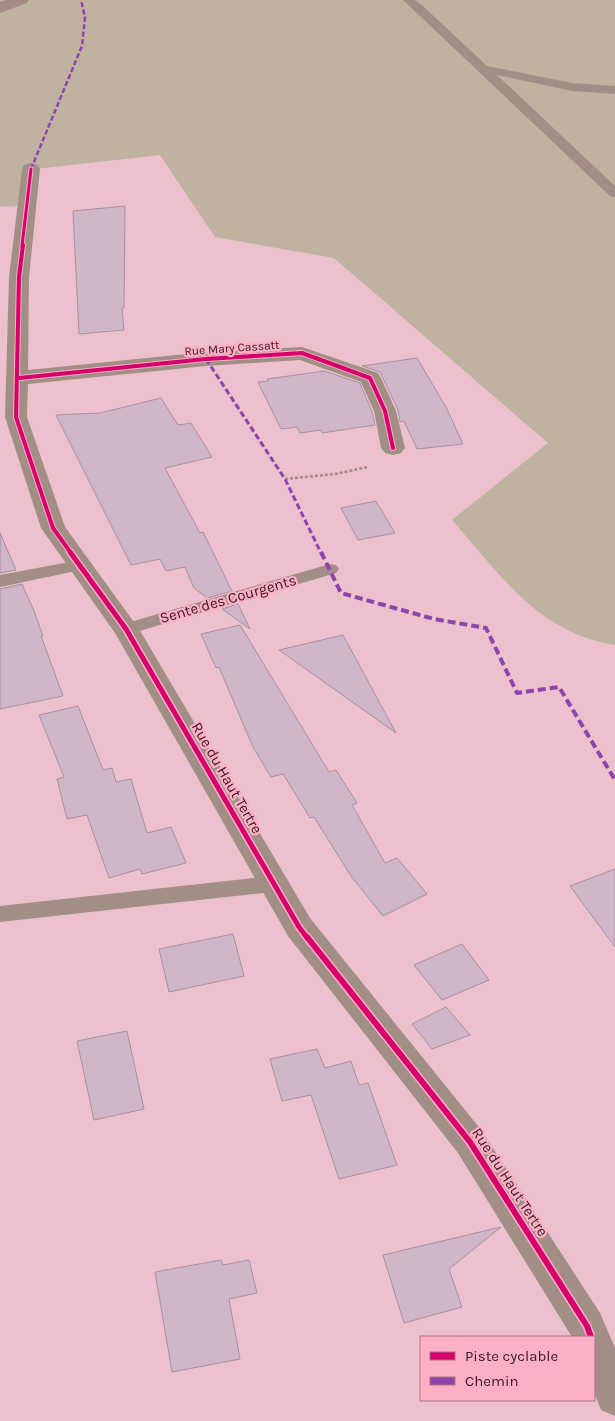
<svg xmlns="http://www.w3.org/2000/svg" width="615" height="1421" viewBox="0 0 615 1421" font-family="Karla,sans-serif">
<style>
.green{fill:#bfb2a0}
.building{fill:#cfb7c9;stroke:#a890a1}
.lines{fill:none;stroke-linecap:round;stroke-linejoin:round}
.path{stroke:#a08b89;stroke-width:2.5;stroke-dasharray:3 2;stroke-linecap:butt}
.lane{fill:#a18f86;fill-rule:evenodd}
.street{fill:#a18f86;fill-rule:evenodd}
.secondary{fill:#a48c85;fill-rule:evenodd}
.quiet-far2{stroke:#8e44ad;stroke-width:2.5;stroke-dasharray:5 2.5;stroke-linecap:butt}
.quiet-far1{stroke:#8e44ad;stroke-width:3;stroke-dasharray:6 3;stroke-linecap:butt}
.quiet{stroke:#8e44ad;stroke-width:4;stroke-dasharray:8 4;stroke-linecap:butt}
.cycleway-far3-casing{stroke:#fdafc6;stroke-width:5}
.cycleway-far2-casing{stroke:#fdafc6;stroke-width:6}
.cycleway-far1-casing{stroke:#fdafc6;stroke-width:8}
.cycleway-casing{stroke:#fdafc6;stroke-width:9}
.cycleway-far3{stroke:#d6006c;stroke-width:3}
.cycleway-far2{stroke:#d6006c;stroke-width:4}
.cycleway-far1{stroke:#d6006c;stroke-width:5}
.cycleway{stroke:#d6006c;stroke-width:6}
.labels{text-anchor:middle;stroke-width:4.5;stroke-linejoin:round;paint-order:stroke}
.far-street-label{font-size:12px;fill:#351822;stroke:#fdafc6}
.street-label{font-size:15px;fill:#351822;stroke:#fdafc6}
</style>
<rect width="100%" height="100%" fill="#ecc0cd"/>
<path class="green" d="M0 0H615V645C538 633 500 574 452 520L548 443 334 258 215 237 160 155 35 169 27 205 0 207Z"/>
<path class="building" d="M125 206 124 308H122L124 330 79 334 73 211Z
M417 358 446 407 463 444 417 449 404 421 400 422 398 410 380 372 362 366Z
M324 371 360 383 372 412 375 425 322 433 321 430 300 433 297 427 281 429 258 382 268 381 267 379Z
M161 398 178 425 191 423 212 457 165 468 200 533 203 532 232 591 207 598 194 588 185 567 166 571 160 559 131 565 56 415 100 413Z
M376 501 395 533 358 540 341 508Z
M0 533 16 570 0 573Z
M22 584 34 611 43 636H41L63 696 0 709V589Z
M238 604 250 629 222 609Z
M240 625 329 772 336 770 357 803 352 805 385 863 397 858 427 894 383 916 351 876 314 817 310 818 283 774 271 777 253 747 219 667 216 668 201 634Z
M343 635 396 733 279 650Z
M78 706 103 770 112 768 116 782 131 779 147 833 171 827 186 863 142 874 140 869 109 878 87 815 67 819 57 779 64 777 39 715Z
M615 869V947L570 886Z
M233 934 244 976 169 992 159 949Z
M462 944 489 980 442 1000 414 965Z
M446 1007 470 1035 432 1049 412 1024Z
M127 1031 144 1109 94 1120 77 1041Z
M317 1049 325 1068 351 1061 359 1085 368 1083 397 1165 339 1179 311 1095 282 1101 270 1059Z
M501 1227 449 1269 462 1307 404 1323 383 1255Z
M221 1260 223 1265 249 1260 257 1293 229 1299 240 1359 172 1372 155 1272Z"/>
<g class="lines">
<path class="path" d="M285 479 335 474 368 467"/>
<path class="lane" d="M403 0H415L423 6 487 66 572 83 615 86V94L572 91 497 75 615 186V197L610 196Z
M80 560 86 561 89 565 86 569 0 587V575Z
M330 564 336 565 339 569 336 573 126 635 120 633 117 629 120 625Z
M273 876 280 878 283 884 280 890 273 892 0 922V906Z"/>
<path class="street" d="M31 163 38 165 40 169 29 277 28 370 206 352 302 347 378 373 381 378 396 411 405 448 401 453 393 455 385 453 381 448 374 411 361 382 300 360 206 366 28 384 27 417 65 527 139 629 310 918 482 1131 600 1313 615 1348V1416L601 1410 594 1392V1337H572L458 1153 288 936 115 633 41 528 5 417 9 277 22 169 24 165Z"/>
<path class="secondary" d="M7 0H29L27 3 0 13V2Z"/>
<path class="quiet-far2" d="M31 169 82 46 85 17 81 0"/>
<path class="quiet-far1" d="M206 359 285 479 321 553"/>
<path class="quiet" d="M321 552 341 593 434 619 486 628 517 693 559 687 615 780"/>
<g class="cycleway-far3-casing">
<path id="cycleway-far3" d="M22 246 31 169"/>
</g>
<g class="cycleway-far2-casing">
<path id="cycleway-far2" d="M23 245 19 277 16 417 53 528 71 553
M19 378 206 359 302 353 370 378 385 411 393 448"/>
</g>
<g class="cycleway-far1-casing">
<path id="cycleway-far1" d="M70 552 126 629 299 927 308 939"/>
</g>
<g class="cycleway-casing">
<path id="cycleway" d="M307 937 470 1142 587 1326 591 1337"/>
</g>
<use href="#cycleway-far3" class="cycleway-far3"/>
<use href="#cycleway-far2" class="cycleway-far2"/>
<use href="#cycleway-far1" class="cycleway-far1"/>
<use href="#cycleway" class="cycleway"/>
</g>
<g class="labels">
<g class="far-street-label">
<text transform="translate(232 348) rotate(-4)" y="4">Rue Mary Cassatt</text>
</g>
<g class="street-label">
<text transform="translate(228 599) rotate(-16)" y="5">Sente des Courgents</text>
<text transform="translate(227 778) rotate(60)" y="5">Rue du Haut Tertre</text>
<text transform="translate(510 1182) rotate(57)" y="5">Rue du Haut Tertre</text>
</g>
</g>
<rect x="420" y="1336" width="175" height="65" fill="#fdafc6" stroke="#ad7384"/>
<rect x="430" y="1352" width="25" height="8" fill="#d6006c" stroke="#ad7384"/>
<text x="465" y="1361" font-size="15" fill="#351822">Piste cyclable</text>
<rect x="430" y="1377" width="25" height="8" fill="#8e44ad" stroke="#ad7384"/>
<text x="465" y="1386" font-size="15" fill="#351822">Chemin</text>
</svg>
